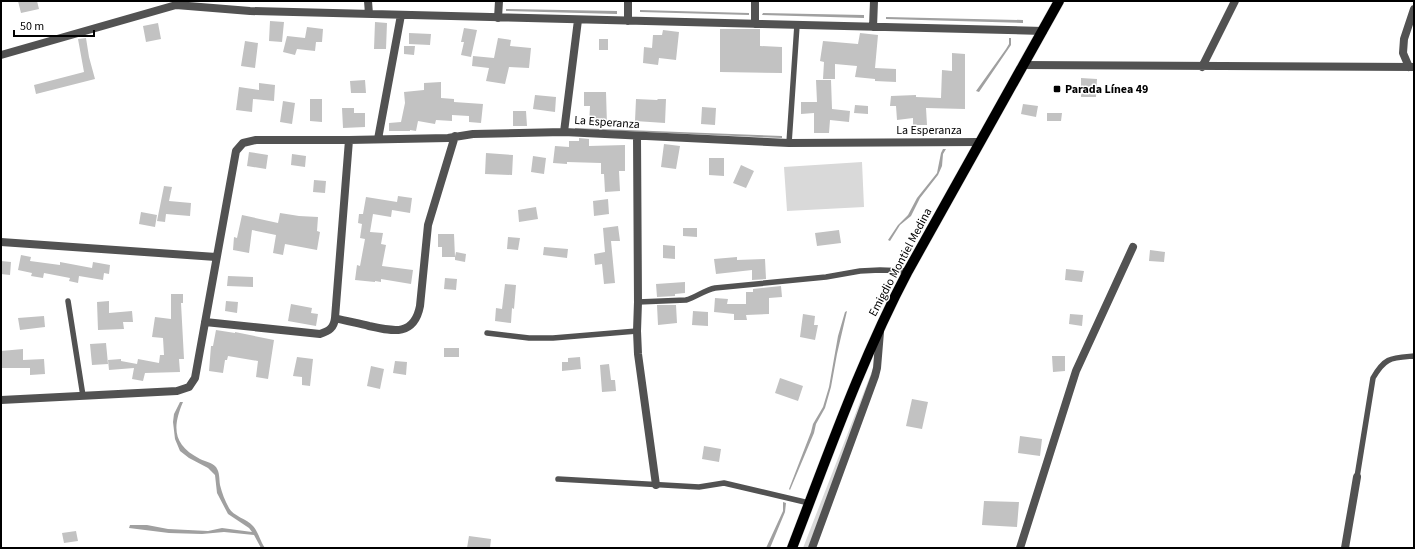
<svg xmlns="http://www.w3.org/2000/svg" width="1415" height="549" viewBox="0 0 1415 549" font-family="'Source Sans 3',sans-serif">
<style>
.green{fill:#d9d9d9}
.water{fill:#a0a0a0}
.building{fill:#c2c2c2}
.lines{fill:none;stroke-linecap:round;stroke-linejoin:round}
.primary-casing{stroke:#dbdbdb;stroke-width:11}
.service{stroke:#525252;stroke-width:5.5}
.minor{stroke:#525252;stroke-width:8}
.primary{stroke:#000;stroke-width:10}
.poi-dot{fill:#000;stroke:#fff;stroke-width:1.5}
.labels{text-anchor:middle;stroke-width:3;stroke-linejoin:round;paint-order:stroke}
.poi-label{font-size:12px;font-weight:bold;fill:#000;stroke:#fff;text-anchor:start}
.street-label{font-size:12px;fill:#000;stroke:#fff}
</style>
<rect width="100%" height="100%" fill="#fff"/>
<path class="green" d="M862 162 864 207 787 211 784 167Z
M874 366 875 367 808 548H803Z"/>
<path class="water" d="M506 9 617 11V14L506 11Z
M640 10 749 13V15L640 12Z
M763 13 864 15V18L762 15Z
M886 17 1023 20V23L886 19Z
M1009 38H1011V45L979 92 976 91 1006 49 1009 44Z
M575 128 782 136V138L575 129Z
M943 149H946L943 154 942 166 938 175 920 198 911 216 900 225 890 241 888 240 898 225 908 215 917 198 937 173 941 153Z
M847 311 837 354 831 387 825 408 816 424 814 433 790 490 789 489 811 432 813 424 823 407 829 387 838 336 845 312Z
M180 402H183C172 428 173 445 200 459 206 462 211 462 216 467 220 473 219 478 220 485 222 493 225 501 229 508 233 516 247 519 253 526 259 533 260 541 265 548H261L254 535 224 532 202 534 169 533 129 528 130 525H147L168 529 208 531 222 528 252 532 249 528 228 514 217 493 215 475 208 468 189 458 180 451 175 439 173 422 174 414Z
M783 502 786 503 785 512 770 548H766L783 511Z"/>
<path class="building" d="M18 1H37L39 9 21 13Z
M270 21 284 22 282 42 269 41Z
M375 22 387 23 386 49H374Z
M158 23 161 39 146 42 143 26Z
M307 27 323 29 322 42H316L315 51 297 49 295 55 283 52 287 36 305 38Z
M464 28 477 30 471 57 461 55 464 42H461Z
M720 29H760V46L782 47V73L720 72Z
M663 30 679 32 676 60 659 58 658 65 643 63 644 47 652 48 653 35H662Z
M409 33 431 34 430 45 409 44Z
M860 33 878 35 875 68 896 69V82L875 81V79L855 77 857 66 835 64V79H823L824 62 820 61 823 41 858 44Z
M86 38 89 57 95 79 36 94 34 85 84 72 78 39Z
M498 38 511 40 510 46 531 48 529 68 509 67 505 84 486 81 489 68 472 66 473 56 494 58Z
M599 39H608V50H599Z
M245 41 258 43 255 68 241 66Z
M404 46H415L414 55 404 54Z
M952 53 965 54V109L926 108 927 125H913V118L897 120 896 106H890L891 96 916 95V97L941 98 942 70 952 71Z
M1081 78 1097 79 1096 97H1081Z
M365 80 366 93H351L350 81Z
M816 80H831L832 109 850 111 849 122 830 120 829 133H814V113L801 114V102H817Z
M441 82V98L454 99V102L483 104 481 123 469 122V116L452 115V121L436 120 435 124 418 121 416 131 410 130V131H389V123L401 122 405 103 404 92 424 90V83Z
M259 83 275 85 274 101 253 99 252 112 236 110 239 87 259 90Z
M584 92H606L607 125H589L590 106H584Z
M535 95 556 97 555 112 533 109Z
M310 99H322V122L310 121Z
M636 99 657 100 658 99H666L665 123 635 121Z
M283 101 295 103 292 124 280 122Z
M1023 104 1038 106 1036 117 1021 114Z
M855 105 868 106V114L854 113Z
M702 107 716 108 715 125 701 124Z
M342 108H354V113H365V127L343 128Z
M513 111H526L527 126H513Z
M1047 113H1062L1061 121H1047Z
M579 138 589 139V146L625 145V171H619L620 191 605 192 604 174H601V163L567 162V164L553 163 555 146 569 147V141H579Z
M664 144 680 146 676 169 661 167Z
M249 152 268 155 266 169 247 166Z
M486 153 513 155 512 175 485 174Z
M292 154 306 156 305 167 291 165Z
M533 156 546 158 544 174 531 172Z
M709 158H724V176L709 175Z
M741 165 754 171 746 188 733 183Z
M314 180 326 181 325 193 313 192Z
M164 186 172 187 169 201 191 203 190 216 166 214 165 222 157 221Z
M398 196 412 198 410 213 392 210 391 217 373 214 370 232 383 233 381 244 386 245 382 266 413 270 411 284 381 279V282L375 281V282L355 280 357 265 360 266 365 239 360 238 362 224 358 223 359 214H363L366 197 397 202Z
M608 199 609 214 594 216 593 201Z
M536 207 538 219 519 222 518 210Z
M141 212 157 215 155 227 139 224Z
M280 213 299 216 318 217 317 231 320 232 317 250 285 244 283 255 273 253 276 235 252 230 249 253 233 250 234 237 237 238 242 215 278 223Z
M618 226 620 241H611L615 283 604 284 602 264 595 265 594 254 605 252 603 228Z
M683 228H697V237L683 236Z
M839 230 841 243 817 246 815 233Z
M438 234H454L455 257 456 252 466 254 465 262 455 260V257H442V247H438Z
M508 237 520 238 518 250 507 249Z
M663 245 675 246V259L663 258Z
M544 247 568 249 567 258 543 255Z
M1150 250 1165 252 1164 262 1149 261Z
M21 255 31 257 30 261 60 265V262L92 268 93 262 110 265 109 274 104 273 103 280 79 276 78 283 69 281 70 278 44 273 43 278 31 276 32 273 18 270Z
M737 257V260L765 259 766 279 752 280V270L716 274 714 259Z
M1 261 11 262 10 275 1 274Z
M1066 269 1084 271 1082 282 1065 280Z
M228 276 253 277V287L227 286Z
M445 278 457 279 456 290 444 289Z
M685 282V293L675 294V296L657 297 656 284Z
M505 284 516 285 514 309 512 308 511 323 495 321 496 308 502 309Z
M781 286 782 297 769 298V314L746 315 747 320H734V314L714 312 715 298 728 299 727 304H746V292H753V289Z
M171 294H183V303H181L184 359H179L180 372 145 373 143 381 132 379 134 368 109 370 108 360 121 359V361L137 364 138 359 159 363 160 355H164L163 338 152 337 155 317 171 319Z
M109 301V313L132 311 133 322H123L124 329 98 330 97 302Z
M226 301 238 302 237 313 225 311Z
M291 304 312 308 311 313 318 314 316 326 288 321Z
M657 305H676L677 323 658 325Z
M693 311 708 312V326L692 325Z
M803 314 815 316 814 325H818L815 340 800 337Z
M1070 314 1083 315 1082 326 1069 324Z
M44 316 45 327 20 330 18 318Z
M216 330 235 333V332L274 340 268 379 256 377 258 361 228 356 227 360H225L223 373 209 371 211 346H213Z
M106 343 108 364 92 365 90 344Z
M444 348H459V357H444Z
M23 349V360L44 359 45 374 30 375V368H1V351Z
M1052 356H1065V371L1053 372Z
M297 357 313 359 310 386 302 385V377L293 376Z
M580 357 581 369 562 371V362H568V358Z
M395 361 407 362 406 375 393 373Z
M609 364 611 380H615L616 391 602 392 600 365Z
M371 366 384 369 380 389 367 386Z
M780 378 803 386 798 401 775 393Z
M912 399 928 402 922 429 906 426Z
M1020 436 1042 439 1040 456 1018 453Z
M704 446 721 449 719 462 702 459Z
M984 501 1019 502 1017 527 982 525Z
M76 531 78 541 64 543 62 533Z
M469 536 491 539 490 548H467Z"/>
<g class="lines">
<g class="primary-casing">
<path id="primary" d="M792 548C828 455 861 360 908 271L1059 1"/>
</g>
<path class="service" d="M789 143 797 25
M68 301 83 396
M638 302 686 300C696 297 705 290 715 288L826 277 860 271 880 270 908 271
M487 333 529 338H553L637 331
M1357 477 1373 378C1385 357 1391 358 1414 356
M558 479 699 487 724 483 809 503"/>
<path class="minor" d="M368 1 369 14
M628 1V21
M498 18 499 1
M755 24V1
M873 27 874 1
M1 55 176 5 250 11 1043 31
M1023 65 1414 67
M1202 67 1235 1
M1409 67 1403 53 1404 39 1414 9
M564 132 578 20
M637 136 638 302 637 331 638 354 656 485
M378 139 401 15
M1 242 216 257
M335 318 349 140
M205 322 320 334C329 331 334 328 335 318 346 321 357 323 369 326 392 331 414 337 420 306L428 225 455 136
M1 400 177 391 189 387 195 378 236 151 243 143 256 140H349L448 138 473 134 564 132 789 143 980 142
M812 548 875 376 877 368 880 332
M1020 548 1076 371 1133 247
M1345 548 1357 477"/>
<use href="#primary" class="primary"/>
</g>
<rect class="poi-dot" x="1053" y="85" width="8" height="8" rx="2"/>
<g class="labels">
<g class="poi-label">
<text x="1065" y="93">Parada Línea 49</text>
</g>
<g class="street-label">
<text transform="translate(607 122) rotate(4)" y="4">La Esperanza</text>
<text x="929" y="134">La Esperanza</text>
<text transform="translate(900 262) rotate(-62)" y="4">Emigdio Montiel Medina</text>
</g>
</g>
<rect width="1415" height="549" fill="none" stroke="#000000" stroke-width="4"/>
<path d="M14 30v6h80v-6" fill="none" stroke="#000000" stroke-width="2"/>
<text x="20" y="30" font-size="12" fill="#000000" stroke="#ffffff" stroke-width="3" paint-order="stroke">50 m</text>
</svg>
